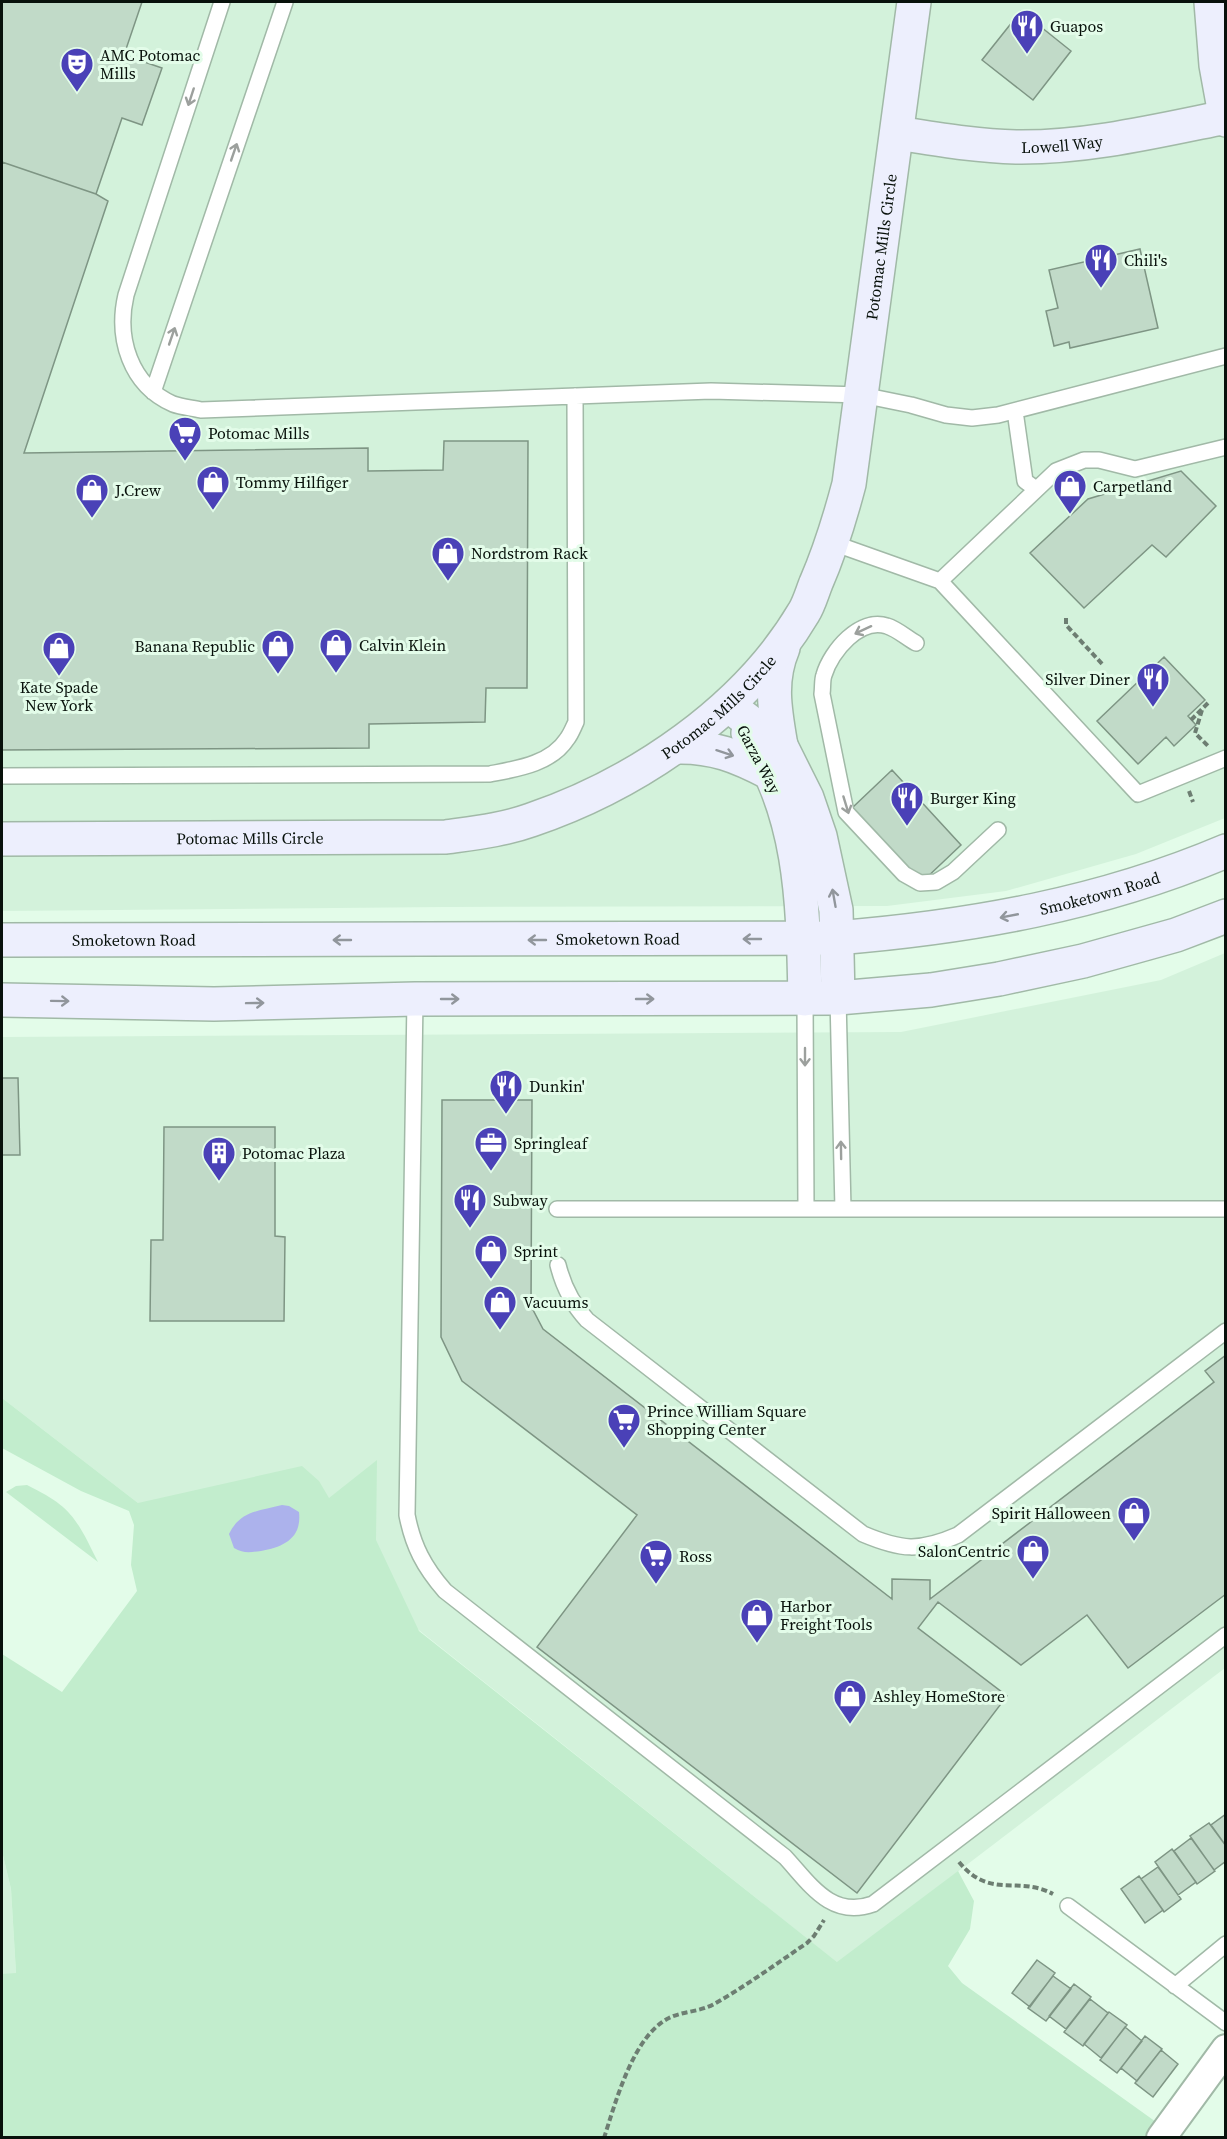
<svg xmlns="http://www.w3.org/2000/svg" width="1227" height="2139" viewBox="0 0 1227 2139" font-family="'Source Serif 4',serif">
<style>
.built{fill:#d3f2db}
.green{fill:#c2edcd}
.water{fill:#acb2ec}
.building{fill:#c1dac8;stroke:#7e9584;stroke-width:1.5}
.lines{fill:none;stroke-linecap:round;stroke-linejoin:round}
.lane-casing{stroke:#a1b9a7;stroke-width:18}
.street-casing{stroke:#a1b9a7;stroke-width:32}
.secondary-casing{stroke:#a1b9a7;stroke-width:36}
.path{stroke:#6d7e72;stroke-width:4;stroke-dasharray:6 3;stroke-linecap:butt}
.lane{stroke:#fff;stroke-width:15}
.street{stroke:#fff;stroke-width:28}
.secondary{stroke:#edeffd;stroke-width:33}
.oneway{stroke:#9ca09d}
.oneway2{stroke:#91969c}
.labels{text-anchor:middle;stroke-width:6;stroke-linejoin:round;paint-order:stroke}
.poi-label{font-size:16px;fill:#08110b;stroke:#e3fce9;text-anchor:start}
.street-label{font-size:16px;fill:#08110b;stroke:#e3fce9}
</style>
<rect width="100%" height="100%" fill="#e3fce9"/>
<path class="built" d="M2 2H1225V818L1136 854 1006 891 887 906 443 907 2 911Z
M1225 953V1668L838 1963 376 1596 314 1639 2 1398V1037L901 1032 1161 980Z
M2 1851 11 1889 16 1974H2Z"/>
<path class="green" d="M2 1398 138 1503 302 1466 319 1481 329 1498 377 1460 376 1540 419 1631 837 1962 958 1871 974 1901 970 1929 948 1966 962 1983 1177 2137H2V1974L16 1973 11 1889 2 1851V1654L62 1692 137 1591 131 1565 134 1525 129 1511 81 1491 2 1448Z
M27 1485C72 1507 76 1518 98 1562L6 1492 16 1486Z"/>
<path class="water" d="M282 1505 289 1506 299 1512C302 1538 284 1547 261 1551 251 1552 244 1554 234 1548L229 1534C240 1511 259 1511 282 1505Z"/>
<path class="building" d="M2 2H142L124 55 162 68 142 125 122 118 96 194 2 162Z
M1021 11 1071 51 1033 100 982 60Z
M2 162 96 194 108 201 24 453 368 448V471L443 470 444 441H528L527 688H486L485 722 369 724V748L2 750Z
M1140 249 1158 328 1070 348 1069 342 1054 346 1046 311 1058 308 1049 270Z
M1181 471 1216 506 1166 557 1152 545 1084 608 1030 553 1088 499Z
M1164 657 1205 700 1188 716 1196 725 1174 746 1166 737 1138 764 1097 721Z
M892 770 961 845 922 882 852 808Z
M2 1078H18L20 1155H2Z
M442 1100H532L531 1306 543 1329 892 1599V1579L930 1580V1599L1214 1382 1205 1371 1226 1355V1594L1128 1668 1087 1615 1021 1665 938 1602 918 1628 1007 1696 857 1893 537 1647 637 1515 462 1381 441 1337Z
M164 1127H275V1236L285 1237 284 1321H150L151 1240H163Z
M1226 1814V1846L1211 1825Z
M1209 1823 1226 1846V1861L1214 1870 1190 1836Z
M1191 1838 1215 1871 1197 1884 1174 1851Z
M1172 1849 1196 1882 1178 1895 1155 1862Z
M1158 1867 1181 1899 1164 1912 1141 1879Z
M1139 1876 1163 1910 1145 1923 1121 1889Z
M1037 1960 1055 1973 1030 2007 1012 1993Z
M1053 1976 1071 1989 1046 2021 1028 2008Z
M1074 1984 1091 1997 1066 2029 1049 2016Z
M1090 1999 1108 2013 1083 2046 1064 2032Z
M1109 2012 1127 2025 1101 2058 1084 2044Z
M1125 2027 1142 2041 1117 2073 1100 2060Z
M1145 2036 1162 2049 1137 2081 1121 2068Z
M1161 2050 1178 2064 1153 2097 1135 2083Z"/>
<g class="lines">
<g class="lane-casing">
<path id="lane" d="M222 2 126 295C116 338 130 385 173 404 181 407 192 408 201 410L711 391 862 395 911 405 946 415 972 418 998 415 1226 356
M153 392 285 2
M1015 411 1025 481 1036 489
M833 543 940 581 1138 794 1226 758
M940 581 1056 471 1084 460H1099L1135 469 1226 447
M916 643C907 638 897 629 887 626 860 617 831 651 824 675 822 680 823 687 822 694L846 812 904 874 920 883 936 882 953 872 998 830
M2 776 490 774C516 769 551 764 567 739 571 734 573 728 576 722L575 396
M838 998 843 1209
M415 999 407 1515C413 1546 424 1567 445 1591L785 1857C810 1884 831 1919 873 1904L1226 1635
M805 999 806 1209
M557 1209H1226
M558 1265C563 1285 572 1304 587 1320L863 1534C901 1550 919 1552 958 1535L1226 1331
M1068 1906 1226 2023
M1175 1986 1226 1944"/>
</g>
<g class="street-casing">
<path id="street" d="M1161 2138 1226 2049"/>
</g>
<g class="secondary-casing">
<g id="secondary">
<path d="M1211 2 1216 65 1226 120"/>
<path id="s1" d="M897 133C936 139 975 146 1016 147 1086 148 1157 131 1226 117"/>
<path d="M728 705 781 746 807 798 820 836 836 910 838 998"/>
<path d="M748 733C803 814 803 906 805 999"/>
<path d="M781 746C775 711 769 681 783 648"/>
<path d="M676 747C713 746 737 756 770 773"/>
<path id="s2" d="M2 839 446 837C474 833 503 830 531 820 637 784 746 710 804 612 809 604 812 593 816 583 830 551 840 518 849 484L914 2"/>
<path id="s3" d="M2 940 836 938C971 927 1101 904 1226 851"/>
<path d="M2 1000 214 1004 415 999 838 998 931 990 999 979 1083 961 1176 935 1226 916"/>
</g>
</g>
<path class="path" d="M1066 618V625L1104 666
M1202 710 1195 733 1208 746
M1191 720 1210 701
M1189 791 1193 802
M959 1862C990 1900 1018 1875 1053 1894
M604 2138C616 2101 633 2036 669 2018 683 2011 700 2012 714 2004 746 1986 776 1964 807 1943L814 1936 824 1920"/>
<use href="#lane" class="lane"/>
<use href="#street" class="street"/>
<use href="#secondary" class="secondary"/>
</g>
<defs><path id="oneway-shaft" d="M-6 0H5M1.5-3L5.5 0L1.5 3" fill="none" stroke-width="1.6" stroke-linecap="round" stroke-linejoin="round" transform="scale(1.5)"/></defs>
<g class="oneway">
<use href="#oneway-shaft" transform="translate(191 97) rotate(108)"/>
<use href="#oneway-shaft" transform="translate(234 152) rotate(-71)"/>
<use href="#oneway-shaft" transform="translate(172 336) rotate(-71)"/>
<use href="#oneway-shaft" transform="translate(863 630) rotate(155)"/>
<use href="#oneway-shaft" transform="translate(846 805) rotate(73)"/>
<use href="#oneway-shaft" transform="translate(805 1057) rotate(90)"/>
<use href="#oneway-shaft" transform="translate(841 1150) rotate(-91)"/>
</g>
<g class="oneway2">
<use href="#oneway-shaft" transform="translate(725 753) rotate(18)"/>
<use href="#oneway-shaft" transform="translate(834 898) rotate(-100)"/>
<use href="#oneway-shaft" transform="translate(1009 916) rotate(169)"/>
<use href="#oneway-shaft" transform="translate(752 939) rotate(180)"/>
<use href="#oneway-shaft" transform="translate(342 940) rotate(180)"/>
<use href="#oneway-shaft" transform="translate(537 940) rotate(180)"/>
<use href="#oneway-shaft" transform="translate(450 999)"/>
<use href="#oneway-shaft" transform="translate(645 999)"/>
<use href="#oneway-shaft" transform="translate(60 1001) rotate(1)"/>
<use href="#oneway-shaft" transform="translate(255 1003) rotate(-1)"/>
</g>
<defs>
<g id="restaurant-pin" transform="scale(1.725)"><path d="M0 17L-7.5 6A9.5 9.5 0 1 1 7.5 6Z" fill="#4a41b7" stroke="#e3fce9"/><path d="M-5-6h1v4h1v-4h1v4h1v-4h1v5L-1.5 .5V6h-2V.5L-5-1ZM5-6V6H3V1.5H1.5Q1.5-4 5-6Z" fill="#fff"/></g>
<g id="theatre-pin" transform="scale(1.725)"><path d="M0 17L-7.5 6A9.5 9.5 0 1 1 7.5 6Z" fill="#4a41b7" stroke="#e3fce9"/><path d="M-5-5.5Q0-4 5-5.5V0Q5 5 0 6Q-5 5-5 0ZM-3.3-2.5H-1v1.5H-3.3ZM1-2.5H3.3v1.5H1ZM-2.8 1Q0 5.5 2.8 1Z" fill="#fff"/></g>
<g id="supermarket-pin" transform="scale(1.725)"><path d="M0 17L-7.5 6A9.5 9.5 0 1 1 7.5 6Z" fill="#4a41b7" stroke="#e3fce9"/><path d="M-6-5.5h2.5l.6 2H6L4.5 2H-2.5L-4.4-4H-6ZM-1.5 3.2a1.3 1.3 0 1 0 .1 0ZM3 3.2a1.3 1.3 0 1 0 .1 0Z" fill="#fff"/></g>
<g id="shop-pin" transform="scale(1.725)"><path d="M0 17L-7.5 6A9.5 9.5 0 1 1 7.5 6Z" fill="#4a41b7" stroke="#e3fce9"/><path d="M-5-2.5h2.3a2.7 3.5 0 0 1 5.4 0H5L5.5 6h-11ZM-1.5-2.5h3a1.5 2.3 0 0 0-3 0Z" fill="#fff"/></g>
<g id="office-pin" transform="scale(1.725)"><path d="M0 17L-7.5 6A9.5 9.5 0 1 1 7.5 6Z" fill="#4a41b7" stroke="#e3fce9"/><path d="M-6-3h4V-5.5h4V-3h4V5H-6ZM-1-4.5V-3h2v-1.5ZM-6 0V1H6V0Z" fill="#fff"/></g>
<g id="building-pin" transform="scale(1.725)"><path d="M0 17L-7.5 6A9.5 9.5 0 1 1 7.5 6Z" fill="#4a41b7" stroke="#e3fce9"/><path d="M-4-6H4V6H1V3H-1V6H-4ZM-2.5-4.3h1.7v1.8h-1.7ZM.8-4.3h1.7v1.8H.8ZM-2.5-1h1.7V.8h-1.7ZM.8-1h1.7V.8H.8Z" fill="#fff"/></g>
</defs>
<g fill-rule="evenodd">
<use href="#restaurant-pin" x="1027" y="26"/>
<use href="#theatre-pin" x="77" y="64"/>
<use href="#restaurant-pin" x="1101" y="260"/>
<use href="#supermarket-pin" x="185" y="433"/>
<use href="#shop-pin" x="213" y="482"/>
<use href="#shop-pin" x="1070" y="486"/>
<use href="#shop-pin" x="92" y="490"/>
<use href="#shop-pin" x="448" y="553"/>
<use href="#shop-pin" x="336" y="645"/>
<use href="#shop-pin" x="278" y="646"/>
<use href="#shop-pin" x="59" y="648"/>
<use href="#restaurant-pin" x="1153" y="679"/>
<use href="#restaurant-pin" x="907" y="798"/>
<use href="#restaurant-pin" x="506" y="1086"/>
<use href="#office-pin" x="491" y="1143"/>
<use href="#building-pin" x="219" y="1153"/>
<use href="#restaurant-pin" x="470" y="1200"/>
<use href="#shop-pin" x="491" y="1251"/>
<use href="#shop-pin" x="500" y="1302"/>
<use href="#supermarket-pin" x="624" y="1420"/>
<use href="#shop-pin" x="1134" y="1513"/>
<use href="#shop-pin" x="1033" y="1551"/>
<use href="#supermarket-pin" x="656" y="1556"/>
<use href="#shop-pin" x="757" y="1615"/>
<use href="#shop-pin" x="850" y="1696"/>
</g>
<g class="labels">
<g class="poi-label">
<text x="1050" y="32">Guapos</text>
<text x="100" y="61">AMC Potomac<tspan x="100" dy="18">Mills</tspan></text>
<text x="1124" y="266">Chili's</text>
<text x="208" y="439">Potomac Mills</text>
<text x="236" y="488">Tommy Hilfiger</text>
<text x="1093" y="492">Carpetland</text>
<text x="115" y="496">J.Crew</text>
<text x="471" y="559">Nordstrom Rack</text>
<text x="359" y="651">Calvin Klein</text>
<text x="255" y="652" text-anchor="end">Banana Republic</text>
<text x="1130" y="685" text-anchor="end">Silver Diner</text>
<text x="59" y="693" text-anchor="middle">Kate Spade<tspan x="59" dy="18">New York</tspan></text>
<text x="930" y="804">Burger King</text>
<text x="529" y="1092">Dunkin'</text>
<text x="514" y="1149">Springleaf</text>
<text x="242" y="1159">Potomac Plaza</text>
<text x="493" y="1206">Subway</text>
<text x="514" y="1257">Sprint</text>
<text x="523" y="1308">Vacuums</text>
<text x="647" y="1417">Prince William Square<tspan x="647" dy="18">Shopping Center</tspan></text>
<text x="1111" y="1519" text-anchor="end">Spirit Halloween</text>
<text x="1010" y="1557" text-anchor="end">SalonCentric</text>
<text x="679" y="1562">Ross</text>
<text x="780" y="1612">Harbor<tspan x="780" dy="18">Freight Tools</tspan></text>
<text x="873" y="1702">Ashley HomeStore</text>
</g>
<g class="street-label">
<text dy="6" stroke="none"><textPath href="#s1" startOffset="166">Lowell Way</textPath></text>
<text dy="6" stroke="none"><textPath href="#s2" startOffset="1256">Potomac Mills Circle</textPath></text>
<text dy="6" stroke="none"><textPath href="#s2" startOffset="752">Potomac Mills Circle</textPath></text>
<text transform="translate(759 759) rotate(62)" y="6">Garza Way</text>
<text dy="6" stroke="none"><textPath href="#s2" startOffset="248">Potomac Mills Circle</textPath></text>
<text dy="6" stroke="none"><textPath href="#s3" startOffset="1102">Smoketown Road</textPath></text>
<text dy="6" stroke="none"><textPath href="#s3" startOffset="132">Smoketown Road</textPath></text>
<text dy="6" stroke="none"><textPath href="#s3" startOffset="616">Smoketown Road</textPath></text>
</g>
</g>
<rect width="1227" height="2139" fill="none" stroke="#08110b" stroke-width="6"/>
</svg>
